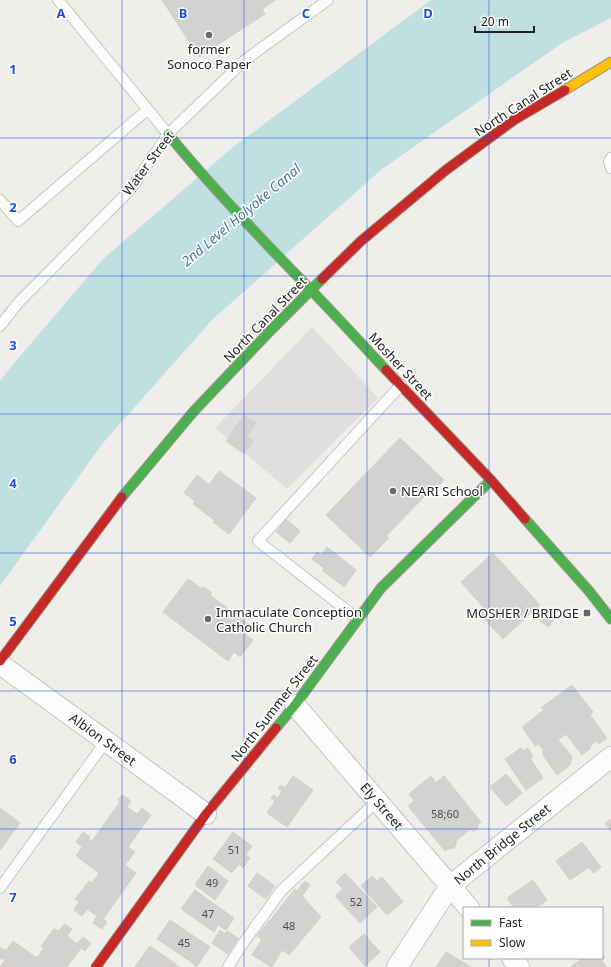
<svg xmlns="http://www.w3.org/2000/svg" width="611" height="967" viewBox="0 0 611 967" font-family="'Noto Sans',sans-serif">
<style>
.parking{fill:#e0dfde}
.water{fill:#c0dfe1}
.building{fill:#d4d2d0;stroke:#d3cfcc}
.lines{fill:none;stroke-linecap:round;stroke-linejoin:round}
.lane-casing{stroke:#c6c5c3;stroke-width:12}
.street-casing{stroke:#c6c5c3;stroke-width:22}
.fast-casing{stroke:#9b9982;stroke-width:11}
.slow-casing{stroke:#9b9982;stroke-width:11}
.jam-casing{stroke:#9b9982;stroke-width:11}
.lane{stroke:#fdfcfc;stroke-width:10}
.street{stroke:#fdfcfc;stroke-width:20}
.fast{stroke:#4caf50;stroke-width:9}
.slow{stroke:#ffc107;stroke-width:9}
.jam{stroke:#c62828;stroke-width:9}
.grid{fill:none;stroke:#1d4ed8;stroke-width:1;stroke-opacity:0.55}
.poi-dot{fill:#6a6968;stroke:#fff;stroke-width:1.5}
.labels{text-anchor:middle;stroke-width:3;stroke-linejoin:round;paint-order:stroke}
.number-label{font-size:11px;fill:#4e4e4e}
.poi-label{font-size:13px;fill:#222;stroke:#fff;text-anchor:start}
.street-label{font-size:13px;fill:#222;stroke:#fff}
.water-label{font-size:14px;font-style:italic;fill:#477998;stroke:#fff}
.grid-label{font-size:13px;text-anchor:middle;font-weight:bold;fill:#1d4ed8;stroke:#fff;stroke-width:3;stroke-linejoin:round;paint-order:stroke}
</style>
<rect width="100%" height="100%" fill="#f0eeeb"/>
<path class="parking" d="M312 327 378 398 287 489 215 428Z"/>
<path class="water" d="M431 0H611V18L562 43 382 169 212 320 103 443 0 586V381L10 368 103 259 233 147Z"/>
<path class="building" d="M162 0H276L262 9 265 14 199 57Z
M244 415 256 423 247 436 253 441 244 454 226 441Z
M400 438 444 480 427 498 425 496 386 536 389 538 370 557 326 515Z
M219 471 256 498 229 534 213 522 214 520 193 504 195 501 184 493 197 475 209 485Z
M286 519 300 531 290 543 276 532Z
M327 547 356 570 344 587 323 571 324 568 312 559 317 552 321 555Z
M493 553 540 605 503 639 479 613 484 608 461 582Z
M188 579 202 589 204 587 212 593 210 595 252 627 246 635 253 640 240 657 234 652 228 661 163 612Z
M547 610 556 616 549 627 539 621Z
M572 685 593 712 590 715 607 738 599 744 597 741 590 746 591 748 582 755 566 734 558 740 571 755 572 759 570 765 557 775 543 755V749L538 744 535 746 522 727 544 710 541 708Z
M521 748 523 751 528 748 533 756 530 758 543 778 526 790 505 759Z
M506 774 522 793 506 806 490 787Z
M293 776 313 790 287 827 267 813 275 801 271 798 273 795 278 798 282 791 278 788 281 785 285 788Z
M431 776 436 783 444 776 481 822 478 824V827L476 830 473 831 470 829 456 841V845L454 848 451 849H448L445 851 408 806 414 801 409 794Z
M122 795 131 801 127 807 137 814 142 808 151 815 128 847 135 852 125 865 136 873 103 919 107 922 102 929 93 923 97 916 87 909 82 916 74 910 79 902 75 899 89 881 92 883 99 873 76 856 82 847 76 842 83 832 90 837 88 839 92 841 120 802 118 800Z
M0 808 20 823 0 850Z
M611 819V832L605 823Z
M233 832 252 846 246 855 250 858 243 868 239 864 232 873 213 859Z
M582 842 601 867 593 873 589 867 570 880 556 861Z
M208 866 228 881 215 900 195 885Z
M257 873 275 886 266 899 248 886Z
M345 873 377 907 360 923 335 896 343 889 336 882Z
M372 876 377 881 382 877 403 902 387 915 361 886Z
M533 880 547 900 536 908H514L507 898Z
M305 881 310 885 302 896 321 917 289 955 282 950 272 967 252 955 262 939 257 936 295 889 297 891Z
M195 890 234 918 226 930 218 925 214 932 181 909Z
M170 920 210 947 197 966 157 939Z
M64 924 72 929 67 936 77 944 83 937 91 943 85 951 81 948 67 967H0L5 960 2 958 0 960V947L6 951 13 941 37 958 44 948 41 946 54 929 59 931Z
M220 930 225 934 227 931 238 938 228 954 212 943Z
M364 934 380 952 365 966 349 947Z
M150 946 180 967H135Z
M446 952 471 967H436Z
M602 954 605 958 601 960 607 967H570L584 958H602Z"/>
<g class="lines">
<g class="lane-casing">
<path id="lane" d="M58 0 168 134
M611 158 609 162 611 168
M0 200 18 221 147 110
M0 326 19 302 130 190 168 134 245 60 328 0
M358 619 258 541 401 385
M0 888 106 741
M228 967 242 945 281 891 377 801"/>
</g>
<g class="street-casing">
<path id="street" d="M0 664 206 814
M295 705 469 908
M512 958 519 967
M397 967 450 886 611 757"/>
</g>
<g class="fast-casing">
<path id="fast" d="M168 134C213 189 262 240 311 290 337 317 361 343 386 370
M122 497 194 411 271 330 322 279
M525 519 589 591 611 619
M276 728 295 705 381 588 491 480"/>
</g>
<g class="slow-casing">
<path id="slow" d="M565 90 611 62"/>
</g>
<g class="jam-casing">
<path id="jam" d="M322 279 361 241 446 170 514 120 565 90
M386 370 491 480 525 519
M0 661 122 497
M96 967 206 814 276 728"/>
</g>
<use href="#lane" class="lane"/>
<use href="#street" class="street"/>
<use href="#fast" class="fast"/>
<use href="#slow" class="slow"/>
<use href="#jam" class="jam"/>
</g>
<path class="grid" d="M122 0V967M244 0V967M367 0V967M489 0V908M0 138H611M0 276H611M0 414H611M0 553H611M0 691H611M0 829H611M489 958V967"/>
<g class="poi-dot">
<circle cx="209" cy="35" r="4"/>
<circle cx="393" cy="491" r="4"/>
<rect x="583" y="609" width="8" height="8" rx="2"/>
<circle cx="208" cy="619" r="4"/>
</g>
<g class="labels">
<g class="number-label">
<text x="445" y="818">58;60</text>
<text x="234" y="854">51</text>
<text x="212" y="887">49</text>
<text x="356" y="906">52</text>
<text x="208" y="918">47</text>
<text x="289" y="930">48</text>
<text x="184" y="947">45</text>
</g>
<g class="poi-label">
<text x="209" y="54" text-anchor="middle">former<tspan x="209" dy="15">Sonoco Paper</tspan></text>
<text x="401" y="496">NEARI School</text>
<text x="216" y="617">Immaculate Conception<tspan x="216" dy="15">Catholic Church</tspan></text>
<text x="579" y="618" text-anchor="end">MOSHER / BRIDGE</text>
</g>
<g class="street-label">
<text transform="translate(523 102) rotate(-33)" y="5">North Canal Street</text>
<text transform="translate(148 163) rotate(-53)" y="5">Water Street</text>
<text transform="translate(265 319) rotate(-46)" y="5">North Canal Street</text>
<text transform="translate(401 366) rotate(47)" y="5">Mosher Street</text>
<text transform="translate(274 708) rotate(-52)" y="5">North Summer Street</text>
<text transform="translate(103 739) rotate(36)" y="5">Albion Street</text>
<text transform="translate(382 806) rotate(49)" y="5">Ely Street</text>
<text transform="translate(502 844) rotate(-39)" y="5">North Bridge Street</text>
</g>
<g class="water-label">
<text transform="translate(241 215) rotate(-40)" y="5">2nd Level Holyoke Canal</text>
</g>
</g>
<g class="grid-label">
<text x="61" y="18">A</text>
<text x="183" y="18">B</text>
<text x="306" y="18">C</text>
<text x="428" y="18">D</text>
<text x="13" y="74">1</text>
<text x="13" y="212">2</text>
<text x="13" y="350">3</text>
<text x="13" y="488">4</text>
<text x="13" y="626">5</text>
<text x="13" y="764">6</text>
<text x="13" y="902">7</text>
</g>
<rect x="463" y="907" width="140" height="52" fill="#ffffff" stroke="#a7a7a7"/>
<rect x="471" y="920" width="20" height="6" fill="#4caf50" stroke="#a7a7a7"/>
<text x="499" y="927" font-size="12" fill="#222222">Fast</text>
<rect x="471" y="940" width="20" height="6" fill="#ffc107" stroke="#a7a7a7"/>
<text x="499" y="947" font-size="12" fill="#222222">Slow</text>
<path d="M475 26v6h59v-6" fill="none" stroke="#222222" stroke-width="2"/>
<text x="481" y="26" font-size="12" fill="#222222" stroke="#ffffff" stroke-width="3" paint-order="stroke">20 m</text>
</svg>
